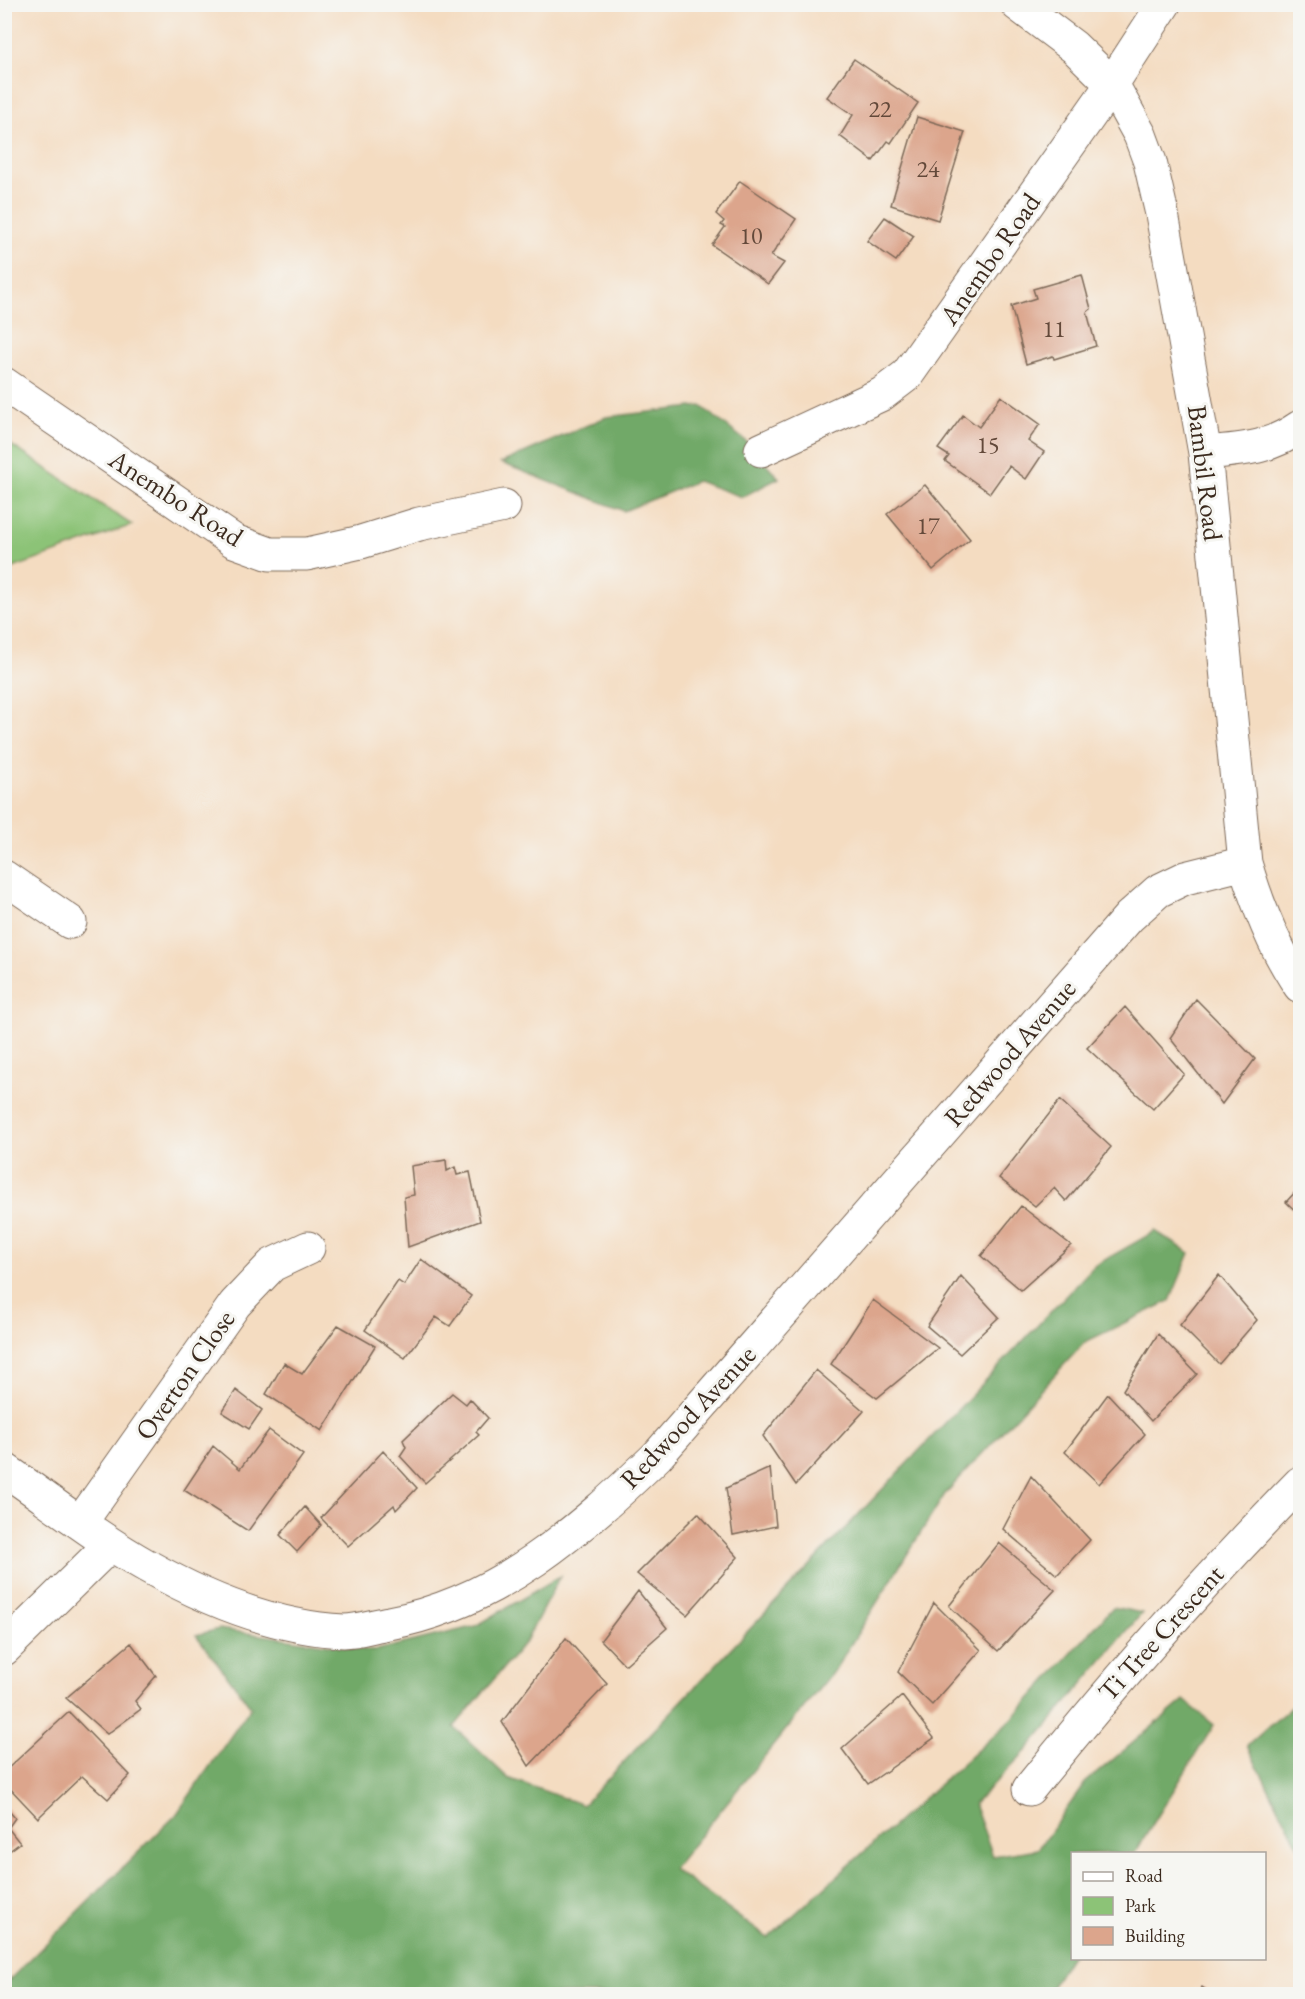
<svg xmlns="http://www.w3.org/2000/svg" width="1305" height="1999" viewBox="0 0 1305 1999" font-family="'EB Garamond',serif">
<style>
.green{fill:#8cc377;stroke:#64764a;stroke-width:1.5}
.forest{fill:#71a968;stroke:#566a43;stroke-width:1.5}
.building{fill:#dca58c}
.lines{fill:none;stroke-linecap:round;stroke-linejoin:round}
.minor-casing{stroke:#7c6857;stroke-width:35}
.minor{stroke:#fff;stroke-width:33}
.labels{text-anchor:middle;stroke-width:6;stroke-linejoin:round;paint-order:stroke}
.number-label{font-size:24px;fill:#63493a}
.street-label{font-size:27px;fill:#3b2a1e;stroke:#f6f6f2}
</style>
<rect width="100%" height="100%" fill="#f6f6f2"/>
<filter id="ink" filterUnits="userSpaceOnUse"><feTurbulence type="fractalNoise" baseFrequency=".0167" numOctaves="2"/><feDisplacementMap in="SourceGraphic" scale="12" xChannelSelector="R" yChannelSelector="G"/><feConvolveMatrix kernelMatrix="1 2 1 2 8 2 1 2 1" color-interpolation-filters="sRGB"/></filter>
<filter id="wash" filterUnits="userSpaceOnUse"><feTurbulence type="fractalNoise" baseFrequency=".008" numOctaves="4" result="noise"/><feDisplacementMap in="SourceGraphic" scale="24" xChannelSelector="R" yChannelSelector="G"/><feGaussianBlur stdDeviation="1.35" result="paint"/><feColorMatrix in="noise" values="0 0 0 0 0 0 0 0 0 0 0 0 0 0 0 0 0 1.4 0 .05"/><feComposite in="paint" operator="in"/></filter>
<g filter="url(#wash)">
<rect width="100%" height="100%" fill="#f4dcc1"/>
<path class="green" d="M4 441H5L132 525 5 571Z"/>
<path class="forest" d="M701 406 747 442 779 478 742 497 697 481 624 511 501 463 606 417Z
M1155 1231 1190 1253 1170 1301 1085 1342 945 1494 836 1668 673 1869 768 1938 1012 1719 1113 1607 1142 1613 1027 1750 974 1804 993 1856 1038 1849 1085 1783 1184 1700 1214 1725 1135 1853 1072 1854V1954L1047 1994H5V1984L176 1815 251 1707 196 1635 219 1629 373 1651 476 1626 560 1576 526 1641 454 1727 508 1778 583 1805 1094 1266Z
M1300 1699V1849L1247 1746Z"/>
<g id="blocks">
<path class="building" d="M854 59 918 103 891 143 888 141 873 161 840 136 853 115 827 97Z
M917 117 965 132 938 220 891 205Z
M740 181 796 219 771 256 784 263 768 284 712 245 725 227 721 225 724 221 716 214Z
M885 217 914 236 896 261 867 241Z
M1082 275 1091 309 1087 312 1096 346 1054 359 1053 356 1026 364 1011 306 1036 298 1033 289Z
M1001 396 1040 424 1028 441 1044 452 1026 479 1009 466 990 493 945 461 949 456 938 449 963 415 979 427Z
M925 485 970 539 933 570 887 514Z
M1196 999 1255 1059 1222 1104 1170 1038Z
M1125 1007 1184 1074 1153 1109 1087 1048Z
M1060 1100 1111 1147 1066 1201 1054 1188 1035 1206 999 1178Z
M446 1160 447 1171 455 1167 457 1175 470 1172 480 1221 408 1247 404 1197 414 1195 411 1166Z
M1300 1187V1215L1286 1202Z
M1021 1206 1071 1245 1021 1290 981 1256Z
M421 1259 471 1296 450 1326 436 1317 405 1358 365 1330 398 1281 404 1285Z
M1219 1275 1257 1320 1219 1364 1180 1325Z
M961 1276 999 1317 960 1354 927 1326Z
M873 1300 938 1348 877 1398 831 1364Z
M338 1325 375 1346 322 1431 266 1394 284 1363 302 1374Z
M1158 1334 1197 1374 1151 1421 1123 1390Z
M816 1370 864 1411 796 1485 763 1436Z
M236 1390 262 1410 249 1429 222 1412Z
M452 1393 466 1404 470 1399 488 1418 476 1432 479 1435 425 1483 400 1456 406 1447 403 1440Z
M1108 1394 1145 1434 1099 1484 1065 1452Z
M269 1430 303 1455 248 1531 184 1490 213 1446 240 1469Z
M383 1451 417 1488 396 1510 394 1505 348 1546 321 1518Z
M770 1468 776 1526 733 1535 726 1488Z
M1031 1476 1090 1540 1057 1575 1003 1529Z
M305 1507 321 1525 297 1552 280 1535Z
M698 1513 738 1557 687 1615 637 1574Z
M999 1543 1055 1590 998 1651 949 1606Z
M638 1591 667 1628 625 1665 601 1640Z
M934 1603 981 1650 932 1705 898 1672Z
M566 1638 607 1684 529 1766 502 1722Z
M131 1643 156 1676 135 1701 141 1709 107 1734 66 1698Z
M902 1696 934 1738 868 1784 842 1749Z
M69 1712 130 1775 108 1799 82 1776 38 1818 4 1782V1772Z
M4 1805 15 1818 8 1828 20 1843 4 1855Z
M1202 1987 1212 1994H1198Z"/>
</g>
</g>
<g filter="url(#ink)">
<use href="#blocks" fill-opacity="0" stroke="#7c6857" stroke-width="1.5"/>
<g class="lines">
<g class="minor-casing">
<path id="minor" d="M1017 4 1074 47 1112 84 1140 135 1150 162 1162 214 1205 453 1245 863C1258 907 1274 948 1300 986
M4 384 234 541 270 554H307L361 542 419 524 504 506
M761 450 882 394 907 375 1112 84 1164 4
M1205 453C1244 449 1268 449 1300 427
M4 877 70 922
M4 1469C52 1502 97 1538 147 1566 206 1599 276 1628 344 1631 358 1631 375 1625 389 1623 498 1603 580 1530 658 1455L1129 917 1158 891 1185 878 1245 863
M81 1522 235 1304 272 1265 308 1248
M4 1649 110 1545
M1029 1789C1115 1682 1205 1580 1300 1483"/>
</g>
<use href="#minor" class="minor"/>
</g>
</g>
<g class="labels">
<g class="number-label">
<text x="880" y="117">22</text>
<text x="928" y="177">24</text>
<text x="751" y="244">10</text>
<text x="1054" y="337">11</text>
<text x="988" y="453">15</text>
<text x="928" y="534">17</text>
</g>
<g class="street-label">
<text transform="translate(990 259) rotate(-55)" y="9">Anembo Road</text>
<text transform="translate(1205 473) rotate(83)" y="9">Bambil Road</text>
<text transform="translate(176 498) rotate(33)" y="9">Anembo Road</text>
<text transform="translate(1010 1053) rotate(-49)" y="9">Redwood Avenue</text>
<text transform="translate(185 1375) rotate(-55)" y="9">Overton Close</text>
<text transform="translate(688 1417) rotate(-47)" y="9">Redwood Avenue</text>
<text transform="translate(1161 1633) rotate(-48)" y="9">Ti Tree Crescent</text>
</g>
</g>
<rect width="1305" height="1999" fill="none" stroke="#f6f6f2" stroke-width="24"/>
<rect x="1071" y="1852" width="195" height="108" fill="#f6f6f2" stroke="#aba49d" stroke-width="1.5"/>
<rect x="1083" y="1872" width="30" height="9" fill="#ffffff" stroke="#aba49d" stroke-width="1.5"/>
<text x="1125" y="1882" font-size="18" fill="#3b2a1e">Road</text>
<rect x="1083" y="1897" width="30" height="18" fill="#8cc377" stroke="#aba49d" stroke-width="1.5"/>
<text x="1125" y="1912" font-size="18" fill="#3b2a1e">Park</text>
<rect x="1083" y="1927" width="30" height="18" fill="#dca58c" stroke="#aba49d" stroke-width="1.5"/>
<text x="1125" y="1942" font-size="18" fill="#3b2a1e">Building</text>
</svg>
